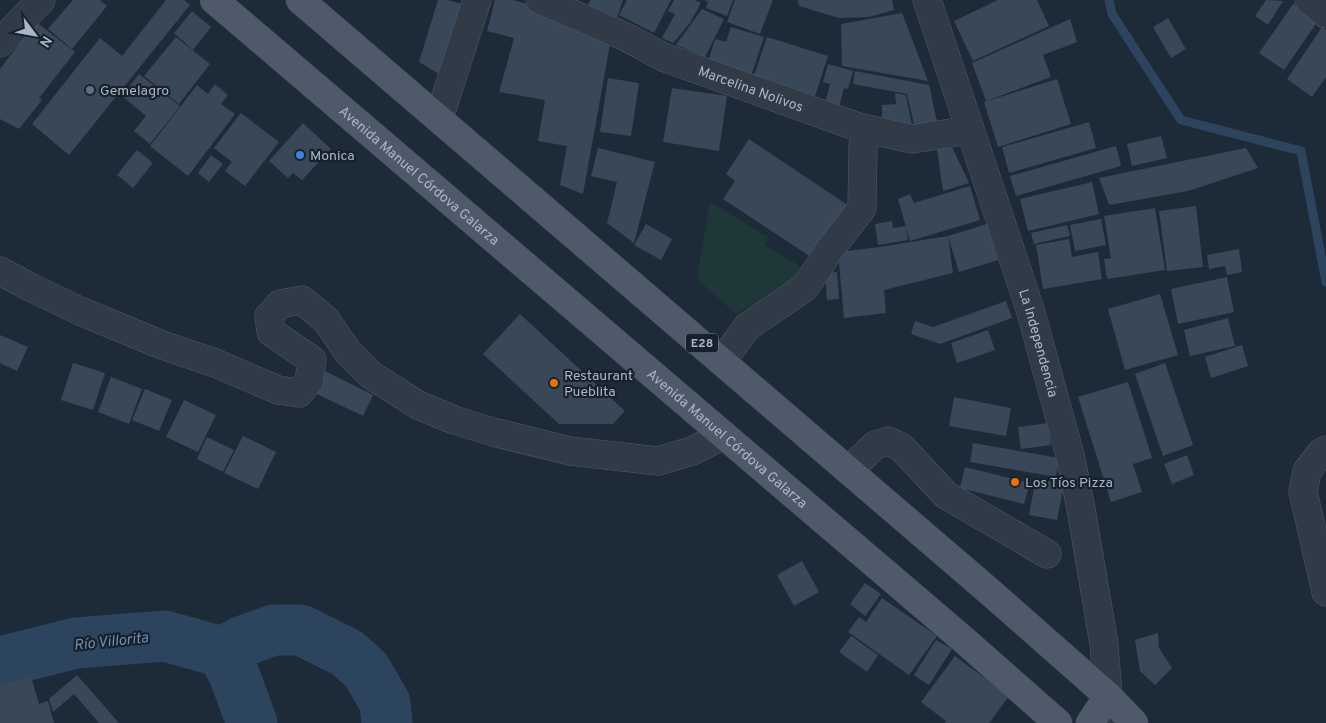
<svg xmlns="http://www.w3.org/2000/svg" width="1326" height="723" viewBox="0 0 1326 723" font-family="Overpass,sans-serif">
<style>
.green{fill:#1f3739}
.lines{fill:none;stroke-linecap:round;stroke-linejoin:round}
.stream{stroke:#2d445f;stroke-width:9}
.river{stroke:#2d445f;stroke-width:51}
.building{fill:#394859}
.minor-casing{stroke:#4e5967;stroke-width:29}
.major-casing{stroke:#3a4452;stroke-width:29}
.minor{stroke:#313b48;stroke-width:28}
.major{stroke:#4e5a69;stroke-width:28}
.service-dot{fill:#5c6f8a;stroke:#17212c;stroke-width:2}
.shop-dot{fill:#3f7fe0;stroke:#17212c;stroke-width:2}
.food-dot{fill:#e8710a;stroke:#17212c;stroke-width:2}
.labels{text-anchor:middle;stroke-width:4.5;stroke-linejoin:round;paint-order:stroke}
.shield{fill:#17212c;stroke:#7e8998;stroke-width:1}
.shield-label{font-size:12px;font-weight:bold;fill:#aab6c6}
.street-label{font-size:14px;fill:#aab6c6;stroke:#17212c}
.poi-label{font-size:14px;fill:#aab6c6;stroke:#17212c;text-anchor:start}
.water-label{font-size:15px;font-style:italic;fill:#6f8eb2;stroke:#17212c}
</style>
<rect width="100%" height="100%" fill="#1d2a38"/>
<path class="green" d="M710 202 768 237 765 245 800 266 790 284 736 314 697 279Z"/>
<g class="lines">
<path class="stream" d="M1109 0 1112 14 1181 120 1301 151 1326 282"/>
<path class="river" d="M222 652 243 641 274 630H301L347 653 366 670 385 703 387 723
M0 662 76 643 165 636 222 652 234 674 252 723"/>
</g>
<path class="building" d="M73 0H100L107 6 72 49 48 29Z
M166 0H184L190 5 69 155 32 124 100 38 122 56Z
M438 0H448L465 5 444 77 419 62Z
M495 0H513L524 3 611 39 583 194 560 185 567 146 538 141 545 100 499 92 514 38 487 31Z
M590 0H623L616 20 587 9Z
M627 0H671L654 33 619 15Z
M674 0H695L701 3 690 23 673 43 662 38 675 14 668 11Z
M704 0H733L727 16 706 8 708 2Z
M735 0H773L760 34 727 22Z
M798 0H892L894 10 869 17 839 18 799 6Z
M998 0H1037L1049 26 973 61 954 21Z
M1266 0 1283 1 1268 25 1255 16Z
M1293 4 1318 21 1284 70 1259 53Z
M702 9 724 19 705 57 676 45Z
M192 11 211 27 193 50 174 33Z
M902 13 928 81 842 66 841 24Z
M1168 18 1186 49 1171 58 1153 27Z
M1070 19 1077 42 1043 55 1051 77 986 101 972 63Z
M36 22 75 52 39 98 42 100 19 129 0 119V69Z
M731 27 764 37 751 76 708 62 715 39 726 42Z
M1322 27 1326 30V77L1312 97 1287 79Z
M176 37 210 64 179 104 144 76Z
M767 37 828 56 814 99 753 79Z
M828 64 853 71 848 89 844 88 839 107 825 103 830 84 823 82Z
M855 71 929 85 937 122 915 128 907 94 853 84Z
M139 74 180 106 150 144 134 131 146 116 122 96Z
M608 78 639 83 631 136 600 132Z
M1057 79 1071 124 998 147 984 102Z
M215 84 228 95 221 104 235 114 188 176 150 146 197 85 208 94Z
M672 88 727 96 719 151 663 142Z
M895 93 906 95 912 126 882 120V105L896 104Z
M241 113 279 142 245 186 225 171 232 162 214 148Z
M1089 122 1096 148 1009 173 1002 147Z
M303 123 331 149 302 180 293 173 288 178 269 161Z
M1161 136 1167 158 1132 166 1127 144Z
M749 139 852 208 817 261 723 199 735 181 726 174Z
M1116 146 1121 166 1016 196 1010 176Z
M952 147 969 183 943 191 937 149Z
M598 148 655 162 634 243 607 223 617 182 591 176Z
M1246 148 1258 168 1188 191 1109 205 1099 178Z
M137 150 153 163 133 188 117 175Z
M211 155 223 164 209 182 198 173Z
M1092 182 1099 214 1028 231 1020 199Z
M970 186 980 220 910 241 898 199 910 194 914 203Z
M1196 206 1203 267 1167 271 1159 211Z
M1155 208 1165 270 1107 279 1104 259 1111 258 1104 216Z
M1101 219 1106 245 1075 251 1070 225Z
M892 221 893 228 906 226 908 240 878 245 875 224Z
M646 224 672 239 661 260 634 245Z
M987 224 998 260 959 272 948 236 953 273 884 290 886 313 844 318 838 252 880 247 948 236Z
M1067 225 1070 236 1034 244 1031 233Z
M1069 239 1072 257 1098 252 1102 279 1043 289 1036 245Z
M1239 249 1242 272 1227 275 1225 266 1209 269 1207 255Z
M837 272 839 299 827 300 825 273Z
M1227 277 1234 312 1178 324 1171 289Z
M1160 294 1178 355 1125 370 1108 309Z
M1006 301 1012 318 940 344 911 334 915 321 933 327Z
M520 314 625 411 613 424H559L483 354Z
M1228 318 1235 346 1190 356 1184 330Z
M988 330 995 350 957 363 951 343Z
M0 335 28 347 17 371 0 363Z
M1242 345 1248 366 1211 378 1205 357Z
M73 363 105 373 93 410 61 400Z
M1165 363 1193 445 1163 456 1135 374Z
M325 371 373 395 363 416 315 393Z
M111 377 142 389 129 424 98 412Z
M1128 382 1152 458 1133 464 1142 492 1111 502 1078 397Z
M145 389 172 400 159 431 132 420Z
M954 397 1011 408 1006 436 949 426Z
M184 400 216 415 198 452 166 437Z
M1048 423 1051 445 1021 449 1018 427Z
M243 436 276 452 258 489 224 473Z
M207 437 234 450 223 472 197 459Z
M973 443 1059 458 1056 477 970 462Z
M1187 455 1194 475 1172 484 1164 464Z
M965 467 1030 483 1024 504 960 488Z
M1036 478 1064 484 1057 520 1029 515Z
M802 561 819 592 794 606 777 575Z
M865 583 881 594 865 616 850 604Z
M882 598 937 636 909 675 848 632 859 617 866 622Z
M1158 633 1159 648 1172 668 1155 685 1140 671 1135 640Z
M851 636 878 655 867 672 839 652Z
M936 640 952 649 929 685 914 675Z
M955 656 1009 696 989 723H944L946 721 921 702Z
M77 675 119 723H99L74 694 53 712 49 699Z
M31 676 39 704 48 701 54 723H0V685Z"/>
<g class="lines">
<g class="minor-casing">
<g id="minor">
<path id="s1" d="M540 0 626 37 663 57 858 127 912 139 970 130"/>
<path id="s2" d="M927 0 1030 309 1070 455 1081 509 1104 644 1108 696 1115 723"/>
<path d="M1309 0 1326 14"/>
<path d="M0 43 41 0"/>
<path d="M439 118 477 0"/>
<path d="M0 271 32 288 80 311 162 345 215 363 278 390 299 393 309 381 312 360 271 332 269 316 280 304 302 300 326 320 348 352 371 375 418 405 454 420 493 432 570 451 658 461 692 451 724 435"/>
<path d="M722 361 747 327 804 288 819 267 827 253 862 208 863 146"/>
<path d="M1326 450 1321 453 1307 471 1303 492 1326 592"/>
<path d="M849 470 875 445 888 441 901 447 946 495 1047 554"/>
</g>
</g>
<g class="major-casing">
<g id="major">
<path id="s3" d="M214 0 965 641 1058 723"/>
<path d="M300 0 990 592 1108 696 1134 723"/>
<path d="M1090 723 1108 696"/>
</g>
</g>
<use href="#minor" class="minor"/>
<use href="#major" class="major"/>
</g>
<circle class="service-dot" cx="90" cy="90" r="5"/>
<circle class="shop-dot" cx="300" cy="155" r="5"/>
<g class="food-dot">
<circle cx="554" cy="383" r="5"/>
<circle cx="1015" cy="482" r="5"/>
</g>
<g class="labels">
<rect class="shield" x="686" y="333.5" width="32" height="19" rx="4"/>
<g class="shield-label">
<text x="702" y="347">E28</text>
</g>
<g class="street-label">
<text dy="5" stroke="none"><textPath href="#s1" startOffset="229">Marcelina Nolivos</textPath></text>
<text dy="5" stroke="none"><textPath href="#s3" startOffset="270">Avenida Manuel Córdova Galarza</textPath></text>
<text dy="5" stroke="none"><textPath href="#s2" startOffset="361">La Independencia</textPath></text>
<text dy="5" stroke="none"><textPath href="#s3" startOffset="675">Avenida Manuel Córdova Galarza</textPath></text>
</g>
<g class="poi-label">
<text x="100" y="95">Gemelagro</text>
<text x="310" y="160">Monica</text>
<text x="564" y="380">Restaurant<tspan x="564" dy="16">Pueblita</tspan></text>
<text x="1025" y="487">Los Tíos Pizza</text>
</g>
<g class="water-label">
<text transform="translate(111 641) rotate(-6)" y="5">Río Villorita</text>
</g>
</g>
<g transform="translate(35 35) rotate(122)" stroke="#17212c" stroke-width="4" paint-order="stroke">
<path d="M0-4L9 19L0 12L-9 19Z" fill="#aab6c6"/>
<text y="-8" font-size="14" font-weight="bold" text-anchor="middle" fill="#aab6c6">N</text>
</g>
</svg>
